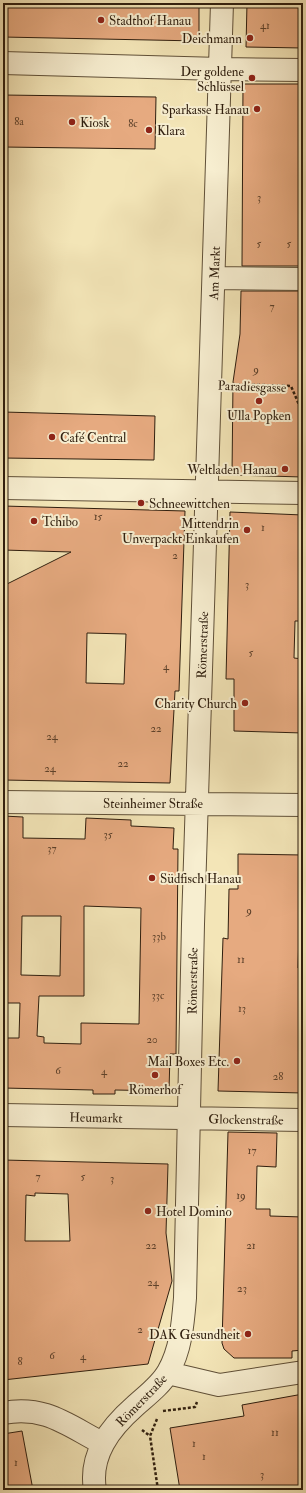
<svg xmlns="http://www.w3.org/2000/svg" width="306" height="1493" viewBox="0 0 306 1493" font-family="'IM FELL Double Pica',serif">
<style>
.building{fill:#e6aa80;stroke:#2f1e0e;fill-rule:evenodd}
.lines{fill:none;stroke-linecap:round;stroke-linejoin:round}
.street-casing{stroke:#605038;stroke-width:24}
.path{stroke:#2f1e0e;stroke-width:2.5;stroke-dasharray:3 2;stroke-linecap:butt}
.street{stroke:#f7eed0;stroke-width:22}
.poi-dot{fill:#8f2418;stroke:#f7eed0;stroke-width:1.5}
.labels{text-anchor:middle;stroke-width:4;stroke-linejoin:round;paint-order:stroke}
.number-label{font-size:11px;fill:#5d412a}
.poi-label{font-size:13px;fill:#2f1e0e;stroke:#f7eed0;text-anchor:start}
.street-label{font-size:13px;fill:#2f1e0e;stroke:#f7eed0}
</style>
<rect width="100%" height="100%" fill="#f3e5b7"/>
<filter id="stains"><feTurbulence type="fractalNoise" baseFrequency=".005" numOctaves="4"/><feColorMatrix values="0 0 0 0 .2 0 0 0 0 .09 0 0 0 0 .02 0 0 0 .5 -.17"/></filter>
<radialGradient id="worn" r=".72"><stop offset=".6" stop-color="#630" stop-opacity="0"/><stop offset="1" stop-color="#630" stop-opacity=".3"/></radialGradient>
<path class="building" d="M3 3H199V41L3 37Z
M247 3H303V48L246 47Z
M243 84H303V266H242Z
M3 95 156 97 155 149 3 147Z
M241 291H303V477L232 475 233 382 240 334Z
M3 412 155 416 154 460 3 458Z
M3 506 185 511 179 691H175L170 783 3 780V586L71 552 3 550ZM87 633 126 634 124 684 86 683Z
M230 512 303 515V621H295L294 658 303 659V733L234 731V679H226Z
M3 816 23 817V838L85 839 86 818 131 820V826L174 828 173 849H178L176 1054H170L169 1091 115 1090V1094H93V1090L3 1088V1038H19L20 1003H3ZM84 906 141 908 139 1024 81 1023V1044L44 1043V1037L37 1036 39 996H84ZM22 916H61L60 976 21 975Z
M238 854 303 855V931H299L298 968H303V1093L218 1091 223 938 228 939 229 889H238Z
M228 1132 277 1133 276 1167 257 1166 256 1209H270V1216L303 1217V1350L292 1351V1358H234L224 1349 222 1343Z
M3 1160 168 1164 166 1233 172 1281 148 1364 3 1380V1254H6L7 1193H3ZM35 1193 68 1194 70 1241H25L26 1195 35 1196Z
M303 1394V1490H180L170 1428 244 1416 242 1405Z
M22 1431 33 1490H3V1434Z"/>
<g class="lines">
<g class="street-casing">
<path id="street" d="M3 63 220 69 303 70
M214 278 303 279
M3 488 303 493
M3 802 303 805
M3 1115 303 1120
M168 1373 219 1385 303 1372
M3 1413C45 1405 67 1425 102 1443
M95 1490C89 1455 110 1428 135 1406 146 1396 161 1385 168 1372 181 1350 183 1322 185 1298L193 924 222 3"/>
</g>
<path class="path" d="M232 384 291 386 300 407H303
M163 1411 195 1407 197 1402
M157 1419 150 1436 158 1490
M142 1430 150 1436"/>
<use href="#street" class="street"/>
</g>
<g class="poi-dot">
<circle cx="101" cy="20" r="4"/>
<circle cx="250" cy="38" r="4"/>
<circle cx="252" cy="78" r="4"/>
<circle cx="257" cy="109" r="4"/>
<circle cx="72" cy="122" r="4"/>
<circle cx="149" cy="130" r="4"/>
<circle cx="259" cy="401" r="4"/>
<circle cx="52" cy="437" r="4"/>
<circle cx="285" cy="469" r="4"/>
<circle cx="141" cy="503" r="4"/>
<circle cx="34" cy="521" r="4"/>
<circle cx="247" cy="530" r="4"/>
<circle cx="245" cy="703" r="4"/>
<circle cx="152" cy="878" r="4"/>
<circle cx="237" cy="1061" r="4"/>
<circle cx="155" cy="1075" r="4"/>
<circle cx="148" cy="1211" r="4"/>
<circle cx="248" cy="1334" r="4"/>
</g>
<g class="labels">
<g class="number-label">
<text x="265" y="29">41</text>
<text x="19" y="125">8a</text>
<text x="133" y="127">8c</text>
<text x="259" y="201">3</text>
<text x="259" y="247">5</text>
<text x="289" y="247">5</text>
<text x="272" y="310">7</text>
<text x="256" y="373">9</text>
<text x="98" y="520">15</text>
<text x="263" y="531">1</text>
<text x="175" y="559">2</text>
<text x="247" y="588">3</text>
<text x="251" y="656">5</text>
<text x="166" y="670">4</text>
<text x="156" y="732">22</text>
<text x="52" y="740">24</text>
<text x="123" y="767">22</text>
<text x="50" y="772">24</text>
<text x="108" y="838">35</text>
<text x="52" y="852">37</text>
<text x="249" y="914">9</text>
<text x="159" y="940">33b</text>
<text x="241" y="963">11</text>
<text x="158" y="999">33c</text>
<text x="242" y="1012">13</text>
<text x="152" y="1043">20</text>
<text x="58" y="1074">6</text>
<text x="104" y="1075">4</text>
<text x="278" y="1080">28</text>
<text x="252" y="1154">17</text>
<text x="38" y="1180">7</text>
<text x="83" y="1180">5</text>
<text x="112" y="1182">3</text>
<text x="241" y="1199">19</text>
<text x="151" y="1249">22</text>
<text x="251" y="1249">21</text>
<text x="153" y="1286">24</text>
<text x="242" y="1292">23</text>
<text x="140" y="1333">2</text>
<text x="52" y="1359">6</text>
<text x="83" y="1360">4</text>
<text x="20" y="1365">8</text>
<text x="275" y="1436">11</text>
<text x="194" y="1447">1</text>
<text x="204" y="1460">1</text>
<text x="16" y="1466">1</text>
<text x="262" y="1478">3</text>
</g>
<g class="poi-label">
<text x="109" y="25">Stadthof Hanau</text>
<text x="242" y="43" text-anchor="end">Deichmann</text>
<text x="244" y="76" text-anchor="end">Der goldene<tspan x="244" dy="15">Schlüssel</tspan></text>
<text x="249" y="114" text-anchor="end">Sparkasse Hanau</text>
<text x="80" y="127">Kiosk</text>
<text x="157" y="135">Klara</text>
<text x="259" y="420" text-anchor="middle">Ulla Popken</text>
<text x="60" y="442">Café Central</text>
<text x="277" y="474" text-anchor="end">Weltladen Hanau</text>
<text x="149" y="508">Schneewittchen</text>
<text x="42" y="526">Tchibo</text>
<text x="239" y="528" text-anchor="end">Mittendrin<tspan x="239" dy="15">Unverpackt Einkaufen</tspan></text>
<text x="237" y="708" text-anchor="end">Charity Church</text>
<text x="160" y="883">Südfisch Hanau</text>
<text x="229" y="1066" text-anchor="end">Mail Boxes Etc.</text>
<text x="155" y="1094" text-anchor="middle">Römerhof</text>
<text x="156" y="1216">Hotel Domino</text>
<text x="240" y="1339" text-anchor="end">DAK Gesundheit</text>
</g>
<g class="street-label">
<text transform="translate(214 273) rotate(-88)" y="5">Am Markt</text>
<text transform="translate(252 386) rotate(2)" y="5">Paradiesgasse</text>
<text transform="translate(202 645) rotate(-88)" y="5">Römerstraße</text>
<text x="153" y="808">Steinheimer Straße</text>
<text transform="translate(192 981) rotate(-89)" y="5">Römerstraße</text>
<text transform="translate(96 1117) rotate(1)" y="5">Heumarkt</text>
<text transform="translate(246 1119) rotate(1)" y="5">Glockenstraße</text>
<text transform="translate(141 1400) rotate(-46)" y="5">Römerstraße</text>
</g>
</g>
<rect width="306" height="1493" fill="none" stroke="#f3e5b7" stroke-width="16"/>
<rect x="4" y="4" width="298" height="1485" fill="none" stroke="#2f1e0e" stroke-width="2"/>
<rect x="8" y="8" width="290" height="1477" fill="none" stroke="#2f1e0e"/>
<rect width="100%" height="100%" filter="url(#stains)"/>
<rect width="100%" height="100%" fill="url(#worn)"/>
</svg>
